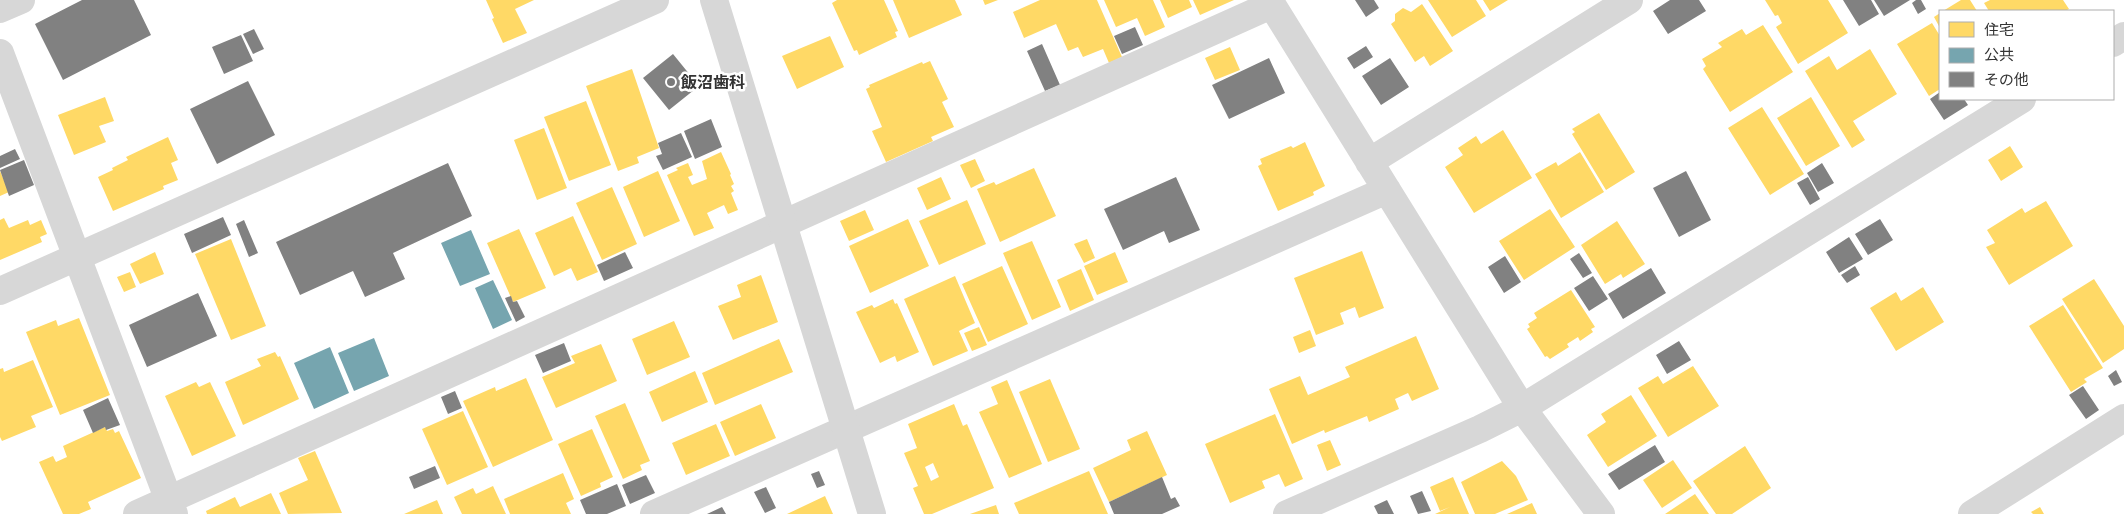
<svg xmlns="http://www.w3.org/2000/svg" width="2124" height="514" viewBox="0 0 2124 514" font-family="Poppins,'Noto Sans JP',sans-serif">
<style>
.homes{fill:#ffd966;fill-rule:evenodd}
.public{fill:#76a5af}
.building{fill:#818181}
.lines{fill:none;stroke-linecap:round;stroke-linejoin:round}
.minor{stroke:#d7d7d7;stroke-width:28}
.tertiary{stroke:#d7d7d7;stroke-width:28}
.poi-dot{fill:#7a7a7a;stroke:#fff;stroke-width:2}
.labels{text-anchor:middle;stroke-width:5;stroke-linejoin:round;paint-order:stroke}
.poi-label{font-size:16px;font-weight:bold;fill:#333;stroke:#fff;text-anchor:start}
</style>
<rect width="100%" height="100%" fill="#fff"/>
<path class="homes" d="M486 0H534L515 9 527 33 503 43 492 19 494 18Z
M837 0H884L898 31 895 32 897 37 859 55 857 50 854 51 832 3Z
M893 0H955L962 15 909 38Z
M983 0H998L985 5Z
M1040 0H1097L1122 57 1109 63 1103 49 1083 57 1078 47 1068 51 1056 24 1024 38 1013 12Z
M1104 0H1153L1165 27 1145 36 1137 18 1116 27Z
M1160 0H1189L1192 7 1168 18Z
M1193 0H1234L1200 15Z
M1428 0H1476L1486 16 1452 37Z
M1483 0H1508L1490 11Z
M1765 0H1828L1848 33 1798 64 1776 27 1782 23 1778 15 1775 16Z
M1961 0H1970L1977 11H1943Z
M1990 0H2063L2069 9 2065 11H1989L1984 3Z
M1422 4 1453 51 1430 66 1424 56 1415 62 1391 24 1395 21V14L1403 8 1411 12Z
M1940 13V28L1934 17Z
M1932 23 1940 36V89L1929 96 1897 44Z
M1763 25 1793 72 1730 112 1703 69 1706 66 1702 59 1722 47 1718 43 1742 29 1746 35Z
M830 36 844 67 797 89 782 56Z
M1230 47 1240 70 1215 80 1205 58Z
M1870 49 1897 94 1853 121 1865 140 1852 148 1805 71 1829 56 1837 70Z
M930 61 948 99 942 102 954 127 931 137 933 141 886 162 872 131 882 127 866 89 870 87 869 85 922 62 923 64Z
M632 69 659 148 637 157 639 163 618 171 586 86Z
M105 97 114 121 99 126 106 142 74 155 58 115Z
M1811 97 1840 146 1806 166 1777 118Z
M586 101 611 165 569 181 544 117Z
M1762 107 1804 174 1770 195 1728 128Z
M1599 113 1635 172 1606 190 1572 134 1575 132 1572 129Z
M544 128 567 188 537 200 514 140Z
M1503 130 1532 178 1474 213 1445 167 1463 155 1458 148 1476 136 1481 144Z
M168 137 178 160 171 163 178 180 163 186 164 189 113 211 98 177 113 170 112 168 128 160 126 157Z
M1305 142 1325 186 1313 192 1314 195 1278 211 1258 166 1262 164 1260 159 1291 146 1293 148Z
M2010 146 2023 167 2001 181 1988 160Z
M721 152 731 174 730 175 734 184 731 186 734 191 731 193 738 210 728 214 724 205 707 213 714 228 694 236 667 175 678 170 676 168 688 163 693 175 688 177 692 185 707 179 702 161Z
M1580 152 1604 192 1561 218 1535 174 1556 162 1558 166Z
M975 159 985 181 971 188 960 165Z
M1034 168 1056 216 1000 242 977 189 994 182 996 185Z
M0 171 9 192 0 196Z
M658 171 680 221 644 237 623 187Z
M941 177 951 199 927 210 917 188Z
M612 187 637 244 602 260 576 203Z
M967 200 986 244 939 265 919 221Z
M2046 201 2073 246 2009 285 1986 247 1995 243 1987 230 2022 208 2025 213Z
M1550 209 1575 247 1524 280 1499 241Z
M865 210 874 230 849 241 840 221Z
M573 216 598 272 577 281 571 268 554 276 535 233Z
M4 218 9 228 28 220 30 225 41 220 47 234 40 237 42 242 0 260V220Z
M908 219 929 266 870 293 849 246Z
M1617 221 1645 264 1623 278 1621 274 1605 284 1581 245Z
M519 229 546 288 513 302 487 243Z
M231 239 266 326 231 340 195 254Z
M1087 239 1095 258 1084 263 1074 244Z
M1032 241 1061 307 1032 320 1003 253Z
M1362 251 1384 308 1359 318 1355 307 1340 313 1344 324 1316 335 1294 278Z
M155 252 164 274 140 284 130 264Z
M1115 252 1128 282 1097 295 1084 266Z
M1002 266 1028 324 988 342 962 284Z
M1081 269 1094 300 1070 311 1057 280Z
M130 272 136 287 124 292 117 277Z
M761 275 778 322 733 340 718 306 741 297 737 285Z
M955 276 975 323 959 331 968 351 933 366 904 299Z
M2094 279 2124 326V349L2103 363 2062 299Z
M1923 287 1944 322 1896 351 1870 308 1896 292 1901 301Z
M1571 290 1595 327 1591 329 1593 332 1580 341 1578 337 1567 344 1569 347 1550 359 1547 356 1545 357 1527 329 1530 327 1528 324 1537 318 1534 313Z
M893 299 895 304 897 303 919 352 897 362 895 356 880 363 856 312 872 305 874 308Z
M2063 305 2103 368 2084 379 2087 382 2071 392 2029 326Z
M79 318 110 395 60 415 26 332 56 320 58 326Z
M674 321 690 357 647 375 632 339Z
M979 327 987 345 972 351 964 333Z
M1310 330 1316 346 1299 353 1293 337Z
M1416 336 1439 389 1412 401 1408 393 1395 399 1399 409 1369 422 1367 416 1325 433 1324 430 1292 444 1269 389 1300 376 1308 395 1350 377 1345 367Z
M779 339 793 372 715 405 702 373Z
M601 344 617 381 556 408 542 377 575 363 571 356Z
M275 352 278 357 280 356 299 399 243 425 225 382 261 366 257 359Z
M33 360 53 407 31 416 36 427 2 441 0 437V369L3 368 4 372Z
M1693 366 1719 406 1668 437 1638 388 1658 376 1663 384Z
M695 371 708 402 662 422 649 392Z
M526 378 553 440 493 467 463 401 495 387 496 391Z
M1050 379 1080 449 1048 462 1019 392Z
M1007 380 1042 464 1009 478 979 412 998 404 991 387Z
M196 382 199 387 210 382 236 436 192 456 165 396Z
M1631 395 1657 436 1608 467 1587 435 1606 422 1601 414Z
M625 403 650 461 640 465 642 470 623 479 595 416Z
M761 404 776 438 735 456 720 422Z
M954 404 963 426 967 424 994 488 932 514H924L913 488 918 486 904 453 917 448 908 424ZM933 463 939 477 931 481 925 467Z
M463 411 488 467 447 485 422 429Z
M1275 414 1303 479 1285 487 1279 474 1262 481 1265 488 1230 503 1205 444Z
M716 424 730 456 686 475 672 443Z
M105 427 107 431 113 429 115 433 119 431 141 478 88 502 91 509 79 514H63L39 462 53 456 56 462 67 457 63 446Z
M592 429 613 477 600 483 601 487 581 496 558 444Z
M1147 431 1167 475 1109 502 1093 468 1131 450 1127 440Z
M1330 440 1341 465 1327 471 1317 445Z
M1745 446 1771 488 1732 514H1716L1693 481Z
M315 451 342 513 288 514 279 493 308 480 298 458Z
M1673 460 1692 488 1662 508 1643 480Z
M1502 461 1516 476 1528 500 1495 514H1475L1461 482Z
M1089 471 1108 514H1019L1014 503Z
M563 473 574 499 566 503 571 514H510L504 499Z
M1453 477 1469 514H1435L1450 507 1440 511 1430 487Z
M493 486 506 514H462L454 497 473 488 476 494Z
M271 493 281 514H207L206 511 235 497 240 507Z
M1695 494 1709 514H1665Z
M825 496 833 514H787Z
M437 500 443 514H404Z
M1532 503 1537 514H1507Z
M996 505 999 514H970Z
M2040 507 2044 514H2033L2031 512Z"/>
<path class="public" d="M471 230 490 274 460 286 441 243Z
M493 280 512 320 493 329 475 288Z
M374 338 389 376 354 391 338 353Z
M330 347 349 393 314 409 294 363Z"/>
<path class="building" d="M82 0H134L151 35 63 80 35 24Z
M1355 0H1374L1379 8 1366 17Z
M1670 0H1699L1706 11 1668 34 1653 11Z
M1843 0H1871L1879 14 1859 26Z
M1874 0H1910L1884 16Z
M1916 0H1921L1926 9 1918 14 1912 3Z
M1135 27 1143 45 1122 54 1114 36Z
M254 29 264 49 253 54 243 34Z
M241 35 253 61 224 74 212 47Z
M1042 44 1060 85 1045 91 1027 51Z
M1366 46 1373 57 1354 69 1347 58Z
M673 54 699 86 669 110 643 78Z
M1269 58 1285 93 1229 119 1212 85Z
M1390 58 1409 87 1381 105 1362 76Z
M248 81 275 135 217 164 190 109Z
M1940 92V99H1964L1968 105 1944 120 1930 99Z
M711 119 722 147 695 159 684 131Z
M681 133 692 157 663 170 656 156 662 154 658 143Z
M15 149 20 159 0 168V156Z
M24 160 34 185 9 196 0 170Z
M448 163 472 216 393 253 405 279 365 297 353 271 300 295 276 242Z
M1822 163 1834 183 1818 192 1807 173Z
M1686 171 1711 220 1679 237 1653 188Z
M1176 177 1200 230 1169 243 1164 231 1123 250 1104 209Z
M1808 177 1820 199 1810 205 1797 183Z
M223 217 231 235 192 253 184 234Z
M1880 219 1893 240 1868 255 1855 234Z
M244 220 258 253 249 257 236 224Z
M1849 237 1863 259 1839 273 1826 252Z
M625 252 633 268 604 281 597 265Z
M1579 253 1592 273 1583 278 1570 259Z
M1505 256 1521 282 1504 293 1488 267Z
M1855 266 1860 275 1847 283 1841 275Z
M1651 268 1666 293 1623 319 1608 294Z
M1593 276 1608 299 1589 311 1574 288Z
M198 293 217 336 147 367 129 325Z
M511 296 513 302 517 301 525 317 516 322 505 298Z
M1679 341 1691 360 1667 374 1656 355Z
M564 343 571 361 543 373 535 355Z
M2116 370 2122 382 2114 386 2108 376Z
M2083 386 2099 410 2086 419 2069 395Z
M455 391 462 408 448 414 441 397Z
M108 398 120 425 106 430 105 427 93 433 83 410Z
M1655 445 1665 462 1619 490 1608 474Z
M435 466 440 478 414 489 409 477Z
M819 471 825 485 817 488 811 474Z
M646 475 655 493 630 504 622 485Z
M1162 477 1171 499 1175 497 1180 506 1162 514H1114L1109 502Z
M617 484 626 506 607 514H586L580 500Z
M766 487 776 508 765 513 754 492Z
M1422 491 1431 511 1418 514 1410 496Z
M1387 500 1394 514H1378L1374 506Z
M722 507 726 514H707Z"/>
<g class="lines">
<path class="minor" d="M1269 0 1522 408 1601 514
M0 9 21 0
M2113 43 2124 36
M0 53 174 514
M1369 162 1629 0
M0 291 655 0
M137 514 1271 5
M654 514 1387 190
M1287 514 1480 429 1522 408 2022 99
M1972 514 2124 418"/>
<path class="tertiary" d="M714 0 872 514"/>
</g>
<circle class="poi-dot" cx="671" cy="82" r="5"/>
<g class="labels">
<g class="poi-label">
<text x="681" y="88">飯沼歯科</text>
</g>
</g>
<rect x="1939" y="10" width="175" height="90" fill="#ffffff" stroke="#adadad"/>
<rect x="1949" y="22" width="25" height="15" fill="#ffd966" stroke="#adadad"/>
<text x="1984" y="35" font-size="15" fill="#333333">住宅</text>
<rect x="1949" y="48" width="25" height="15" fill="#76a5af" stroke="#adadad"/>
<text x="1984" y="60" font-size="15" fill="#333333">公共</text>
<rect x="1949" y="72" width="25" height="15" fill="#818181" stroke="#adadad"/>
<text x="1984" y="85" font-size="15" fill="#333333">その他</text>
</svg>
